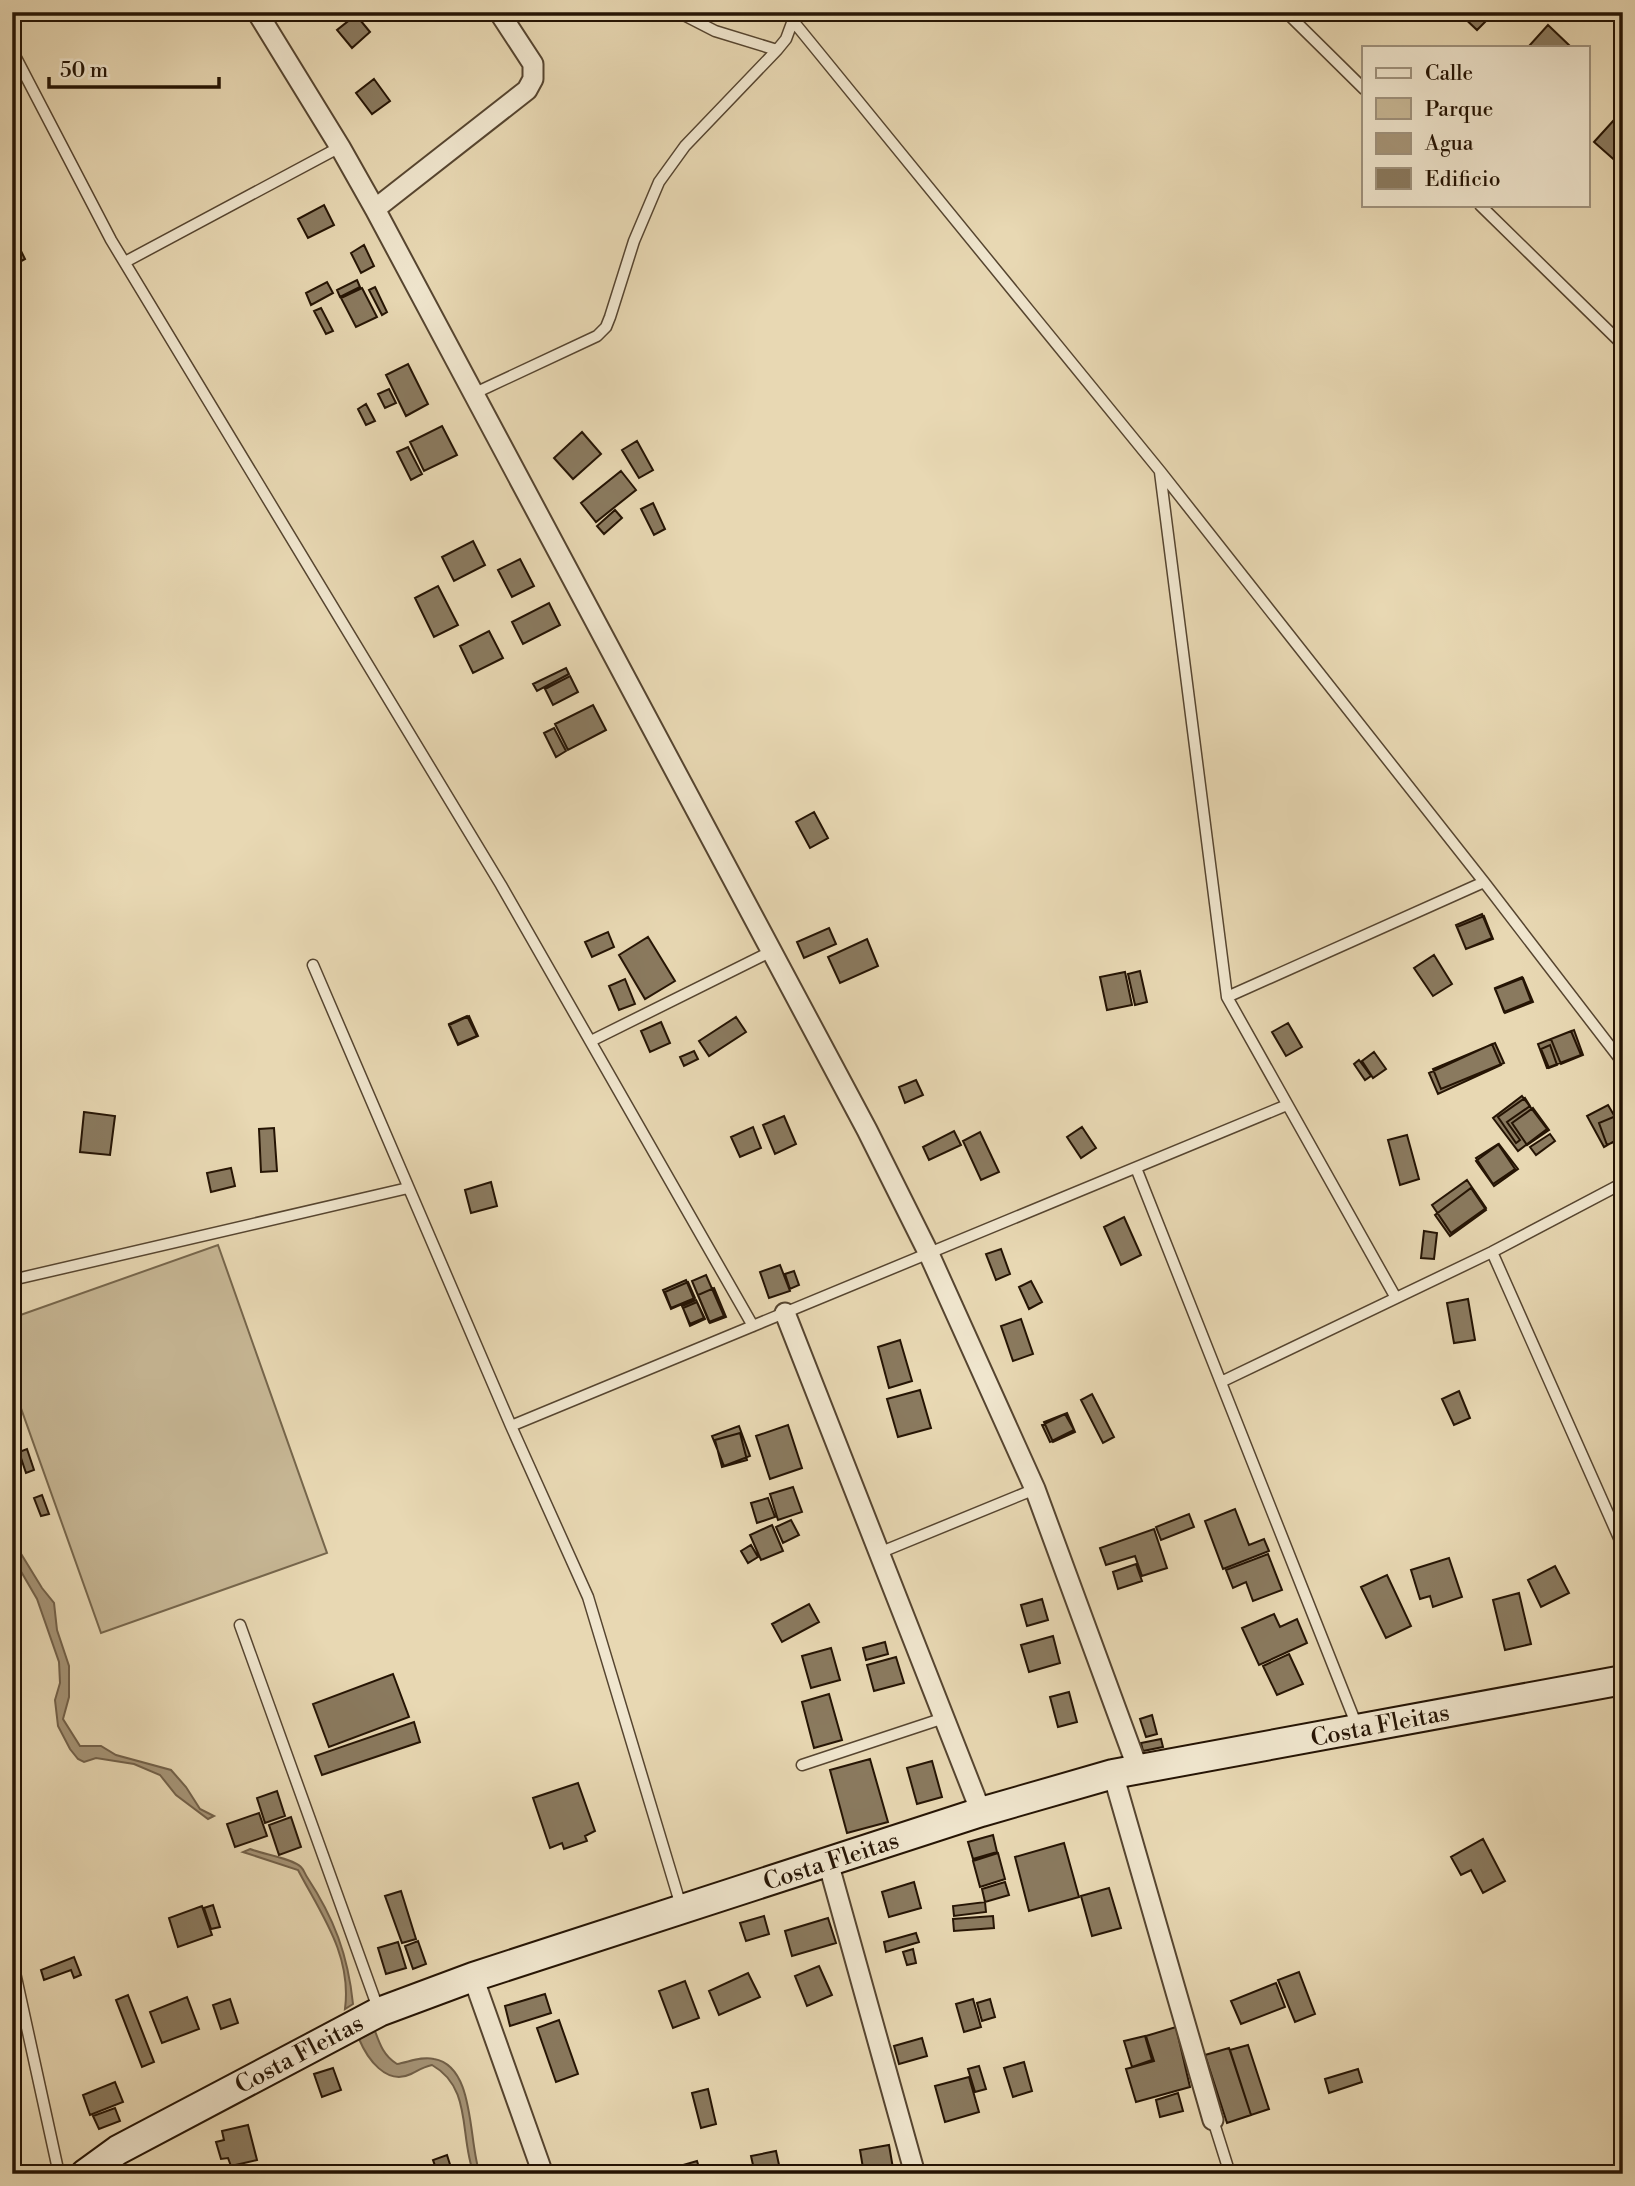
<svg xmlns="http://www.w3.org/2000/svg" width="1635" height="2186" viewBox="0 0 1635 2186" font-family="'Libre Bodoni',serif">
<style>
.green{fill:#c7b795;stroke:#76664c;stroke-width:2}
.water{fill:#a69578;stroke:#72614a;stroke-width:2}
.building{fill:#8a7a5f;stroke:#251404;stroke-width:2}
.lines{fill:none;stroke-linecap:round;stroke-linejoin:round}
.lane-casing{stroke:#564530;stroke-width:13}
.street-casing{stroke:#564530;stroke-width:23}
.secondary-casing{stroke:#251404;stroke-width:32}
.lane{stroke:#f0e6ce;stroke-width:10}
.street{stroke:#f0e6ce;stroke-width:19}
.secondary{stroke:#f0e6ce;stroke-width:28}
.labels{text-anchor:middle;stroke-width:5;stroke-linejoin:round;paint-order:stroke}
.street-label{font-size:24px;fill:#251404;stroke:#f0e6ce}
</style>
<rect width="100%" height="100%" fill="#e8d8b3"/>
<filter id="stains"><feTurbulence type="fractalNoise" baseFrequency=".00286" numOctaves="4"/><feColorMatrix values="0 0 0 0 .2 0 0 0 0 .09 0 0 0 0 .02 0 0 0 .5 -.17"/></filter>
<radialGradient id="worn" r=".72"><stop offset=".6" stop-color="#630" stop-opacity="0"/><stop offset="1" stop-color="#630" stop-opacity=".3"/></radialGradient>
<path class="green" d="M218 1245 327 1553 101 1633 12 1383V1318Z"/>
<path class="water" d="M12 1539 42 1588 54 1603 57 1630 69 1666V1697L63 1719 80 1746H101L116 1755 171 1770 186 1787 200 1809 214 1816 208 1819 176 1795 160 1775 134 1764 96 1758 84 1762 78 1759 70 1749 58 1726 55 1700 60 1683 59 1662 37 1599 12 1556Z
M250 1849C263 1854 294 1859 301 1867 304 1870 305 1874 307 1877 334 1918 348 1955 353 2004L345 2009C352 1955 321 1914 298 1870L243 1852Z
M375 2031C380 2045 384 2056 397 2064 409 2062 422 2056 434 2059 476 2066 468 2144 480 2174H474C459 2137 473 2088 432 2065 423 2067 419 2070 411 2074 386 2086 367 2058 359 2039Z"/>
<path class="building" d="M1458 12H1479L1487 20 1477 30Z
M356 15 370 32 352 48 337 30Z
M1548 25 1571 47 1529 46Z
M374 79 390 101 372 114 356 93Z
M1614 120 1623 128V159L1619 164 1594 142Z
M324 205 334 225 308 238 298 219Z
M364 245 374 266 361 273 351 253Z
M20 249 25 259 12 266V253Z
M357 280 360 287 340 297 337 290Z
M327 282 333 293 311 305 306 293Z
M375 287 387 312 382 315 369 290Z
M362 288 377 317 356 327 341 298Z
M321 308 333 331 326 334 314 311Z
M408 364 428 404 406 416 386 375Z
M389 389 396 403 385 408 378 394Z
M366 404 375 421 366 425 358 409Z
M442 426 457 455 424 471 410 442Z
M582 432 601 454 573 479 554 458Z
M637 441 653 470 639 478 622 450Z
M408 447 422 474 411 480 397 452Z
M621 471 636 490 596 522 581 503Z
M653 503 665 529 654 535 641 509Z
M615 510 622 518 604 534 597 526Z
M473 541 485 565 454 581 442 557Z
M520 559 534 586 512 597 498 570Z
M438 586 458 625 434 637 415 598Z
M549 603 560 625 523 644 512 622Z
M489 631 503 658 473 673 460 646Z
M566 668 569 674 537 691 533 684Z
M570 676 578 692 553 705 545 689Z
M593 705 606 730 568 750 555 724Z
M554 728 566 751 556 757 544 733Z
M814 812 828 838 810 848 796 822Z
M1482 914 1492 938 1466 949 1456 925Z
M1484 916 1493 939 1466 949 1457 927Z
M829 928 836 944 804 958 797 942Z
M608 932 614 947 592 957 585 942Z
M648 937 675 981 645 999 619 955Z
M867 939 878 966 840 983 828 957Z
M1434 955 1452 984 1433 996 1414 968Z
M1140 971 1147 1002 1135 1005 1128 974Z
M1125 972 1132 1005 1107 1010 1100 977Z
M1522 977 1531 1001 1504 1012 1495 988Z
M1523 978 1533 1002 1505 1013 1495 989Z
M625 979 635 1004 619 1010 609 986Z
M467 1016 477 1036 458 1044 449 1024Z
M469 1016 478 1036 458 1045 449 1025Z
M736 1017 746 1032 709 1056 699 1041Z
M661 1022 670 1043 650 1052 641 1031Z
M1288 1023 1302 1047 1286 1056 1272 1032Z
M1574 1030 1583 1055 1561 1064 1551 1039Z
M1571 1031 1581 1055 1547 1068 1538 1044Z
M1495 1043 1504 1063 1441 1089 1433 1069Z
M1492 1044 1501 1065 1438 1094 1429 1073Z
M1550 1045 1557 1065 1549 1068 1541 1049Z
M694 1051 698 1059 684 1066 680 1057Z
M1374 1052 1386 1069 1373 1078 1362 1061Z
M1359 1060 1371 1076 1365 1080 1354 1064Z
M916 1080 923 1095 905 1103 899 1087Z
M1522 1096 1547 1129 1518 1151 1493 1118Z
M1525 1098 1530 1106 1507 1122 1520 1140 1516 1143 1498 1117Z
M1608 1105 1615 1117 1623 1113V1136L1604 1147 1587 1116Z
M1533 1108 1549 1130 1527 1145 1512 1123Z
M84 1112 115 1116 110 1155 80 1152Z
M1623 1113V1138L1607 1145 1599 1123Z
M784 1116 796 1144 775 1154 763 1125Z
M753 1127 761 1148 740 1157 731 1137Z
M1082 1127 1096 1148 1081 1158 1067 1137Z
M274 1128 277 1171 261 1172 259 1129Z
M954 1131 961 1145 929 1160 923 1147Z
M980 1132 999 1172 981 1180 963 1141Z
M1550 1134 1555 1141 1536 1155 1530 1147Z
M1407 1135 1419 1179 1400 1185 1388 1140Z
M1498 1144 1515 1169 1493 1184 1476 1158Z
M1499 1144 1518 1169 1494 1186 1476 1161Z
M231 1168 235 1186 211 1192 207 1173Z
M1467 1180 1486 1208 1451 1233 1432 1205Z
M491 1182 497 1206 471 1213 465 1190Z
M1471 1188 1486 1210 1450 1236 1435 1215Z
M1124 1217 1141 1255 1121 1265 1104 1227Z
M1424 1231 1437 1233 1434 1259 1421 1258Z
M1001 1249 1010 1274 996 1280 986 1254Z
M780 1265 790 1291 769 1298 760 1272Z
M794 1271 799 1285 790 1289 785 1274Z
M706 1275 724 1316 709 1322 692 1281Z
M686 1280 694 1299 671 1309 663 1290Z
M1031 1281 1042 1302 1029 1309 1019 1287Z
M688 1282 695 1298 671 1308 665 1292Z
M714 1288 726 1317 710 1323 698 1295Z
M1468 1299 1475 1340 1454 1343 1447 1303Z
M696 1300 704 1318 690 1324 682 1306Z
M697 1302 705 1319 690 1326 683 1308Z
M1021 1319 1033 1354 1013 1361 1001 1326Z
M900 1340 912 1381 889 1388 878 1347Z
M920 1390 931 1428 898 1437 887 1399Z
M1459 1391 1470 1418 1454 1425 1442 1399Z
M1092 1394 1114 1437 1103 1443 1081 1400Z
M1067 1413 1075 1432 1053 1442 1044 1422Z
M1065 1414 1074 1430 1050 1442 1042 1425Z
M788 1425 802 1468 770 1479 756 1436Z
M739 1426 750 1456 724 1466 712 1436Z
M740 1433 747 1460 722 1467 715 1440Z
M27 1449 34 1470 26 1473 19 1452Z
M793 1487 802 1512 778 1520 770 1494Z
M42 1495 49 1514 41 1516 34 1498Z
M768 1498 775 1517 757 1523 751 1503Z
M1235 1509 1249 1545 1264 1539 1269 1551 1223 1569 1205 1521Z
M1189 1514 1194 1527 1161 1540 1156 1527Z
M791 1520 799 1535 783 1543 776 1527Z
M772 1525 783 1551 761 1560 750 1535Z
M1154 1529 1167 1568 1142 1576 1135 1556 1106 1565 1100 1548Z
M751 1545 758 1557 748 1563 741 1551Z
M1268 1554 1282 1590 1253 1601 1246 1582 1233 1588 1226 1570Z
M1449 1558 1462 1597 1433 1607 1430 1596 1420 1599 1411 1570Z
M1136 1564 1142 1581 1118 1589 1113 1572Z
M1555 1566 1569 1593 1541 1607 1528 1580Z
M1387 1575 1411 1626 1386 1638 1361 1587Z
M1519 1593 1531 1644 1505 1650 1493 1600Z
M1042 1599 1048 1620 1027 1626 1021 1605Z
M809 1604 819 1622 782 1642 772 1624Z
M1274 1614 1280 1627 1297 1619 1307 1643 1259 1665 1242 1628Z
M1053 1636 1060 1663 1029 1672 1021 1645Z
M885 1642 888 1654 866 1660 863 1648Z
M831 1648 840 1680 811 1688 802 1656Z
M1289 1654 1303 1684 1277 1695 1263 1666Z
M896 1657 904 1683 874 1691 867 1665Z
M393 1674 409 1717 329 1747 313 1704Z
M1069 1692 1077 1722 1058 1727 1050 1697Z
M829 1694 842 1740 814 1748 802 1702Z
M1152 1715 1157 1734 1146 1737 1140 1719Z
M414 1722 420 1742 322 1775 315 1756Z
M1161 1739 1163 1747 1143 1751 1141 1743Z
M870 1759 888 1822 847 1833 830 1770Z
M932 1761 942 1797 917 1804 907 1768Z
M578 1783 595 1831 585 1836 587 1841 564 1849 562 1843 550 1848 533 1798Z
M277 1791 285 1816 265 1823 257 1798Z
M259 1813 267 1836 235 1847 227 1824Z
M291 1817 301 1847 279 1855 269 1825Z
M993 1835 997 1852 973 1859 968 1842Z
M1483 1839 1505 1881 1483 1893 1471 1870 1461 1875 1451 1857Z
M1064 1843 1079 1897 1029 1911 1015 1857Z
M998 1853 1005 1879 980 1887 973 1861Z
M914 1882 921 1908 889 1917 882 1892Z
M1005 1882 1009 1895 985 1902 982 1889Z
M1109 1888 1121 1928 1092 1936 1081 1896Z
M401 1891 416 1939 402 1943 385 1896Z
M985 1902 986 1912 954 1916 953 1906Z
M213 1905 220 1927 211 1929 204 1908Z
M202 1906 212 1935 178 1947 169 1918Z
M764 1916 769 1934 746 1941 740 1923Z
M993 1916 994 1928 954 1931 953 1919Z
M828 1918 836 1943 792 1956 785 1931Z
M916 1933 919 1942 886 1952 884 1942Z
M418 1941 426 1964 413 1969 405 1946Z
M398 1942 406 1968 386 1974 378 1948Z
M913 1949 916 1963 907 1965 903 1952Z
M74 1957 81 1975 74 1978 71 1970 44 1980 41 1970Z
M819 1966 832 1995 807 2006 795 1976Z
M1299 1972 1315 2014 1295 2022 1278 1980Z
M748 1973 760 1997 719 2015 709 1991Z
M685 1981 699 2018 673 2028 659 1991Z
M1276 1983 1285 2007 1241 2024 1231 2001Z
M545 1994 551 2013 510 2026 505 2006Z
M128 1995 154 2062 142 2067 116 2000Z
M187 1997 199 2029 162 2043 150 2012Z
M230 1999 238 2023 221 2029 213 2005Z
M973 1999 981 2027 964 2032 956 2004Z
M990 1999 995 2017 982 2021 977 2003Z
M559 2020 578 2074 556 2082 537 2028Z
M1176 2027 1190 2087 1136 2102 1126 2069 1154 2061 1146 2036Z
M1145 2036 1152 2060 1132 2067 1124 2041Z
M922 2038 927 2056 899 2064 894 2046Z
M1248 2045 1269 2109 1251 2115 1230 2050Z
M1229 2048 1251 2115 1227 2123 1205 2055Z
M1024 2062 1032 2091 1013 2097 1004 2068Z
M979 2066 986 2089 975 2092 968 2069Z
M333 2068 341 2090 322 2097 314 2074Z
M1358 2069 1362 2082 1329 2093 1325 2079Z
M969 2077 979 2112 945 2122 935 2086Z
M115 2082 123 2102 90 2115 83 2095Z
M708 2089 716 2124 701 2128 692 2093Z
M1178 2093 1183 2111 1160 2117 1156 2100Z
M115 2108 120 2121 99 2129 93 2116Z
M248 2125 257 2160 231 2166 228 2158 221 2159 216 2142 224 2140 222 2131Z
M889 2145 894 2174H864L860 2150Z
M776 2151 781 2174H755L751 2156Z
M447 2155 453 2174H438L433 2160Z
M697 2161 701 2174H675L673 2168Z"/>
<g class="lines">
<g class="lane-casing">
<path id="lane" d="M678 12 715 31 777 50
M1286 12 1364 89
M793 21 1160 471 1484 882 1623 1063
M12 50 111 240 501 885 753 1326
M1480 205 1623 345
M125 262 340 147
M473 394 597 336 606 327 610 317 634 241 659 182 685 146 777 50 786 39 796 12
M1160 472 1227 997 1396 1298
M313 965 511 1426 588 1597 681 1906
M1227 997 1484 882
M591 1041 772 951
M1136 1168 1357 1726
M1492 1252 1623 1547
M12 1280 408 1188
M1221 1382 1492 1252 1623 1183
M511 1426 1287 1105
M879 1553 1035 1489
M240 1625 379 2011
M802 1765 944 1718
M12 1959 59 2174
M1213 2120 1230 2174"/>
</g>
<g class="street-casing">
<path id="street" d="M257 12 340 147 375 209 867 1130 929 1254 1035 1489 1138 1769
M375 209 527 90 533 79V64L499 12
M785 1313 981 1812
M1113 1774 1213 2120
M828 1862 915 2174
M473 1977 543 2174"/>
</g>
<g class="secondary-casing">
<path id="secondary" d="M85 2174 118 2150 379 2012 473 1977 981 1812 1113 1774 1623 1680"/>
</g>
<use href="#lane" class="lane"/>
<use href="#street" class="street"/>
<use href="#secondary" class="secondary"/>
</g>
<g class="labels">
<g class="street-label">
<text transform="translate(1380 1725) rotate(-11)" y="8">Costa Fleitas</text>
<text transform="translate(831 1861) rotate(-18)" y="8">Costa Fleitas</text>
<text transform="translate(299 2054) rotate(-28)" y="8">Costa Fleitas</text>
</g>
</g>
<rect width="1635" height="2186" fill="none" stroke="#e8d8b3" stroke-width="42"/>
<rect x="14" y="14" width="1607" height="2158" fill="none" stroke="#251404" stroke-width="3.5"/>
<rect x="21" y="21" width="1593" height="2144" fill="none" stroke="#251404" stroke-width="2"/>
<rect x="1362" y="46" width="228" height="161" fill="#f0e6ce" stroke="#9f927d" stroke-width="2"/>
<rect x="1376" y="68" width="35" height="10" fill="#f0e6ce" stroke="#9f927d" stroke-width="2"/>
<text x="1425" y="80" font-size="21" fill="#251404">Calle</text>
<rect x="1376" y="98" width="35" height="21" fill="#c7b795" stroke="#9f927d" stroke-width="2"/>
<text x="1425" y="116" font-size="21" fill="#251404">Parque</text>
<rect x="1376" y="133" width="35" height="21" fill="#a69578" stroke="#9f927d" stroke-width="2"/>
<text x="1425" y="150" font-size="21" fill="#251404">Agua</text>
<rect x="1376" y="168" width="35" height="21" fill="#8a7a5f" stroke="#9f927d" stroke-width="2"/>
<text x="1425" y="186" font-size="21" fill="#251404">Edificio</text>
<path d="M49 77v10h170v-10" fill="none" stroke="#251404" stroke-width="3.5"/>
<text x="60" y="77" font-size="21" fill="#251404" stroke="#f0e6ce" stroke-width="5" paint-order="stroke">50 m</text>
<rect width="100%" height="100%" filter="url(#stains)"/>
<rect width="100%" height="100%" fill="url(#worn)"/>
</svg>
